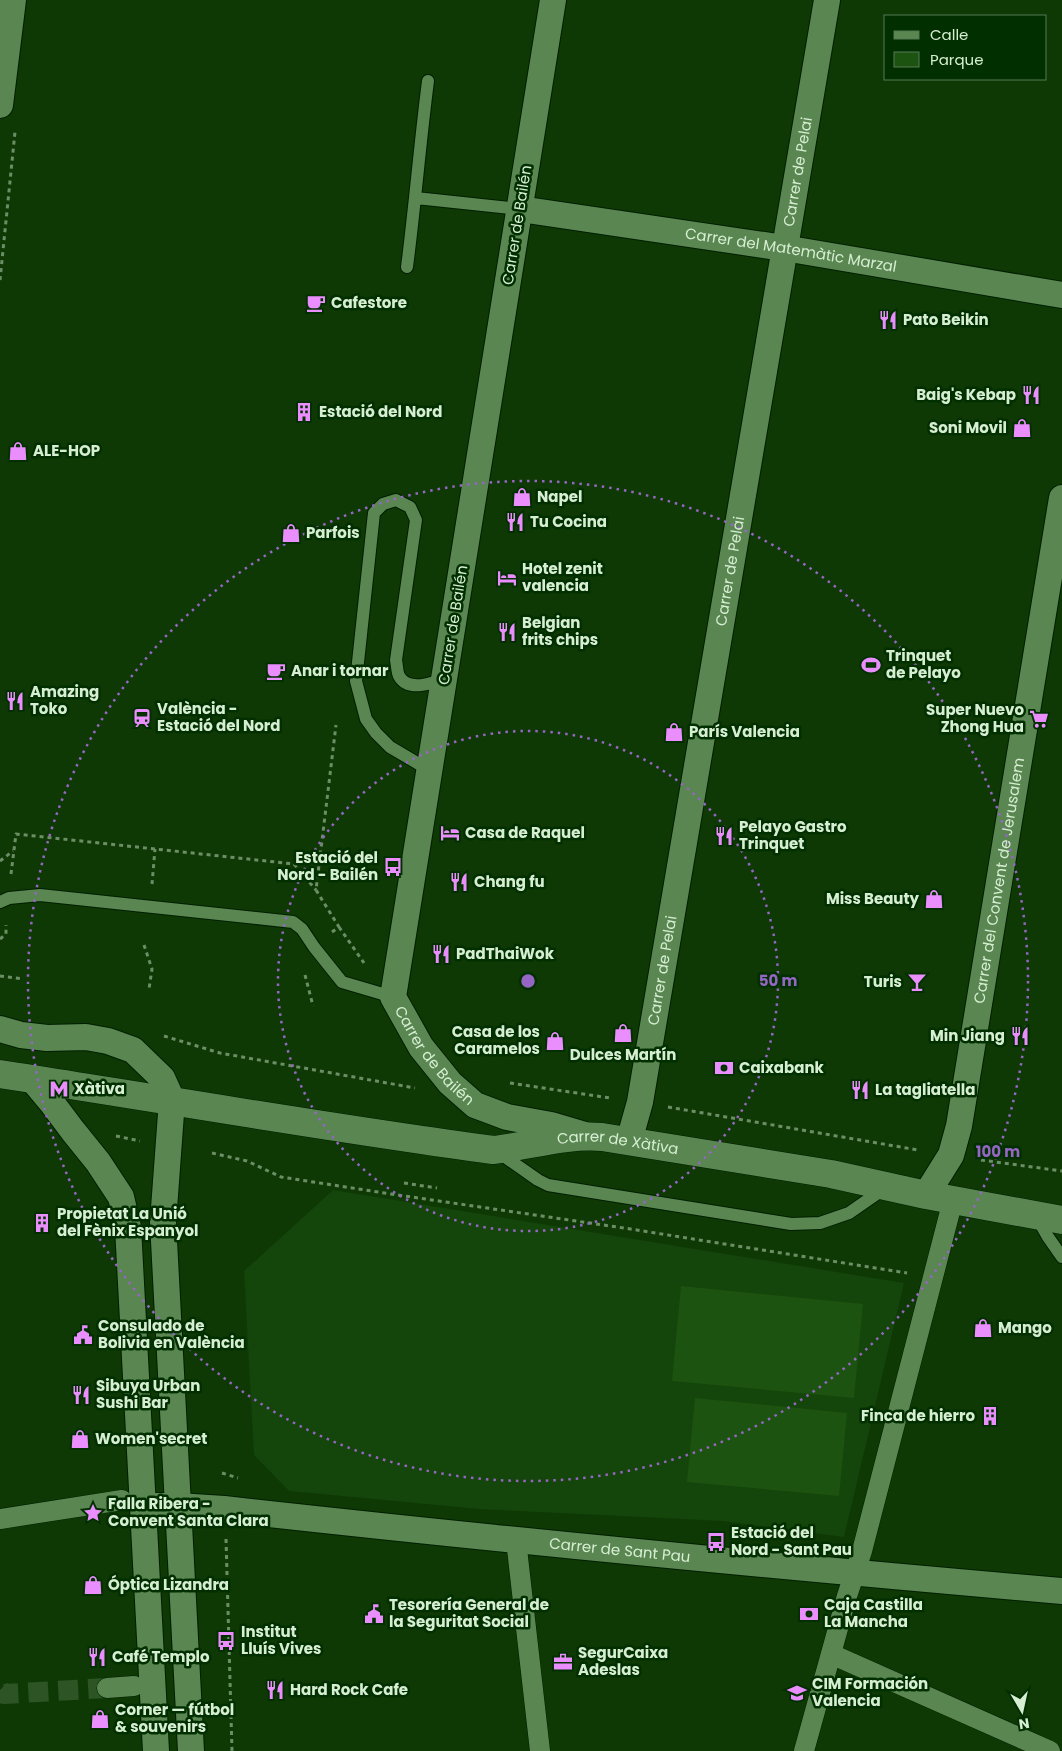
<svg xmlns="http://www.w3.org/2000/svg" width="1062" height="1751" viewBox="0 0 1062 1751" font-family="Poppins,sans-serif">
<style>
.built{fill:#14450a}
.green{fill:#1c5311}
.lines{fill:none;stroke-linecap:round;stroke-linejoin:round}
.pedestrian-tunnel{stroke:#2c5424;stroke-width:20;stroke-dasharray:20 10;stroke-linecap:butt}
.service-casing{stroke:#001e00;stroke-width:14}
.pedestrian-casing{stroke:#001e00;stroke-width:21}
.minor-casing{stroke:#001e00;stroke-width:28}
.secondary-casing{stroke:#001e00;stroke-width:29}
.path{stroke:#6c8e66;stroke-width:3;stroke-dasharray:4 4;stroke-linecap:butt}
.service{stroke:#598651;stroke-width:12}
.pedestrian{stroke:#598651;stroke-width:20}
.minor{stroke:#598651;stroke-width:26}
.secondary{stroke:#598651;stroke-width:28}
.ring{fill:none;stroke:#9666c5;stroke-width:2.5;stroke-dasharray:2.5 5}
.labels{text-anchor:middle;stroke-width:5;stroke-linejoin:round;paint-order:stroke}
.street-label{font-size:15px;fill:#d6eed2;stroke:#022f00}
.poi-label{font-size:15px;font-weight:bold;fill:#d6eed2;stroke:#022f00;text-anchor:start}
.centre{fill:#9666c5;stroke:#022f00;stroke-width:2.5}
.ring-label{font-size:15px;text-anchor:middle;font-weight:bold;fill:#9666c5;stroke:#022f00;stroke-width:5;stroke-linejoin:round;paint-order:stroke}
</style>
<rect width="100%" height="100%" fill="#0e3905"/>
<path class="built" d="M333 1190 904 1283 844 1537 722 1521 479 1509 289 1491 254 1455 244 1271Z"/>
<path class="green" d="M681 1286 863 1304 854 1398 672 1381Z
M695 1398 847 1413 839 1496 687 1482Z"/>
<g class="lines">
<path class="pedestrian-tunnel" d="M0 1690 4 1694 107 1688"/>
<g class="service-casing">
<path id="service" d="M416 198 520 209
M407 267C415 205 420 143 428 81
M429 770 390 747 376 733 366 719 356 681 374 513 383 504 396 500 410 507 416 520 396 660C397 664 397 672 399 676 408 692 433 684 444 677
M0 902 9 898 40 895 293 922 302 929 314 947 342 982 393 997
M498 1152 538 1180 548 1185 791 1224 820 1223 849 1213 885 1188
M1036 1216 1048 1237 1062 1257"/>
</g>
<g class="pedestrian-casing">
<path id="pedestrian" d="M0 1519 122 1500
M516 1540 540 1751
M831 1654 1050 1751
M107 1688 134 1686
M804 1751 847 1596 862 1551 953 1200"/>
</g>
<g class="minor-casing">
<g id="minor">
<path id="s1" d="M553 0 393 997 421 1047 450 1083 475 1105 507 1117 551 1125 588 1136"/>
<path d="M0 105 13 0"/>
<path id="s2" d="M520 209 784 248 1062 295"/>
<path d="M0 1029 21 1035 47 1038 86 1037 108 1041 133 1050 162 1078 172 1100 163 1222 191 1751"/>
<path d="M32 1079 52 1103 73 1131 98 1162 121 1197 128 1227 156 1751"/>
<path id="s3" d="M629 1141 640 1102 827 0"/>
<path id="s4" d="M926 1195 951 1155 959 1126 1062 498"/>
<path id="s5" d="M143 1506H178L224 1509C503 1540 783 1567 1062 1591"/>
</g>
</g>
<g class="secondary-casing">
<g id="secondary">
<path id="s6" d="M0 1074C165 1099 328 1128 493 1150 530 1146 565 1134 602 1137L831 1174 926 1195 1062 1220"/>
</g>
</g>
<path class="path" d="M0 280 15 132
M0 861 13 851
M11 874 16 834 294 864 316 890
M152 884 155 849
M339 927 364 963
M332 932 339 927 316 890 336 725
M0 939 6 934V925
M144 945 152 969 149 989
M305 975 313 1006
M0 976 23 979
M164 1036 220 1053 415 1088
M510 1083 610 1098
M668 1107 918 1150
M116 1136 140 1141
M212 1153 247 1161 281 1177 391 1194 624 1228 907 1273
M981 1160 1062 1171
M404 1183 437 1188
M222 1473 238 1478
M226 1539 232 1751"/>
<use href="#service" class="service"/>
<use href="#pedestrian" class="pedestrian"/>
<use href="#minor" class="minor"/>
<use href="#secondary" class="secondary"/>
</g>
<g class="ring">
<circle cx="528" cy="981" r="250"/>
<circle cx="528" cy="981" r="500"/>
</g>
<defs>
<g id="cafe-bare" transform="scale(1.5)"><path d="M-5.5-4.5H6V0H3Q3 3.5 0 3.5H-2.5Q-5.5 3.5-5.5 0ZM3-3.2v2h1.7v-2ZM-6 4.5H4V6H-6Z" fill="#ea8dfd" stroke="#022f00" stroke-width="2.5" paint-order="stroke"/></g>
<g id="restaurant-bare" transform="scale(1.5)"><path d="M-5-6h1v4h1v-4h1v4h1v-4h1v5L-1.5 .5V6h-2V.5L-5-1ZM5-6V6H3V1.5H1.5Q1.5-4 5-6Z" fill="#ea8dfd" stroke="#022f00" stroke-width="2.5" paint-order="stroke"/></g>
<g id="building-bare" transform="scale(1.5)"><path d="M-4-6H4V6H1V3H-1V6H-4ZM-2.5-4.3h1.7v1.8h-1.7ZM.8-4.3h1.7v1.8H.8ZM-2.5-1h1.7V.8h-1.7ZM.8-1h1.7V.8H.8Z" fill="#ea8dfd" stroke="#022f00" stroke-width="2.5" paint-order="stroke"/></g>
<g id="shop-bare" transform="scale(1.5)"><path d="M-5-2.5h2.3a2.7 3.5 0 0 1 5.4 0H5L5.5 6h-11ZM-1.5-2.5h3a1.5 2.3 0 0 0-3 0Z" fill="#ea8dfd" stroke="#022f00" stroke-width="2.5" paint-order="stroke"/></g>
<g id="hotel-bare" transform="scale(1.5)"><path d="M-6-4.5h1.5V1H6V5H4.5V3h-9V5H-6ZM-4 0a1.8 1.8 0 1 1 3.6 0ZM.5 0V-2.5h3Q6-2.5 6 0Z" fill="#ea8dfd" stroke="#022f00" stroke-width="2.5" paint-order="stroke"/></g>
<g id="stadium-bare" transform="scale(1.5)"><path d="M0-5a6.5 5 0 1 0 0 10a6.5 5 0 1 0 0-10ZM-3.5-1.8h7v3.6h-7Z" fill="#ea8dfd" stroke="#022f00" stroke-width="2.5" paint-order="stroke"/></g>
<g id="station-bare" transform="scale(1.5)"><path d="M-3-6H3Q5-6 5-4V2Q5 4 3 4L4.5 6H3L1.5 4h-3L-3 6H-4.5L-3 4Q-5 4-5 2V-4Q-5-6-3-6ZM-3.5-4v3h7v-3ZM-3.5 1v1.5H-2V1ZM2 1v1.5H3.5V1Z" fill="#ea8dfd" stroke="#022f00" stroke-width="2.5" paint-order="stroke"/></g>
<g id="supermarket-bare" transform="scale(1.5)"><path d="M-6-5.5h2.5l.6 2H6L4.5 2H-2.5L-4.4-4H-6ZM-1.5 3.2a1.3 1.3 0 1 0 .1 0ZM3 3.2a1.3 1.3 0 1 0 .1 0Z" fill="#ea8dfd" stroke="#022f00" stroke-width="2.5" paint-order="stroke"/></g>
<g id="bus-bare" transform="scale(1.5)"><path d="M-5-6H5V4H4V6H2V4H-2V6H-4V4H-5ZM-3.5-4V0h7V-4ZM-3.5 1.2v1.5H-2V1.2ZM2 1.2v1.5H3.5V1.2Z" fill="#ea8dfd" stroke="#022f00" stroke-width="2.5" paint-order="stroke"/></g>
<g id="bar-bare" transform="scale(1.5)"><path d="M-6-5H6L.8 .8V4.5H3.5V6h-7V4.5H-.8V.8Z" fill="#ea8dfd" stroke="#022f00" stroke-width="2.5" paint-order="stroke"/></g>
<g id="bank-bare" transform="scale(1.5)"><path d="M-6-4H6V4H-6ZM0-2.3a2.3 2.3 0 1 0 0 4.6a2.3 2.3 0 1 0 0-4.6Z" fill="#ea8dfd" stroke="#022f00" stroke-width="2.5" paint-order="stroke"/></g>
<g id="metro-bare" transform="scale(1.5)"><path d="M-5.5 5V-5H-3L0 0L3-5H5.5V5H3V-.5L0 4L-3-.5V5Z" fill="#ea8dfd" stroke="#022f00" stroke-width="2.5" paint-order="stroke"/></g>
<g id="civic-bare" transform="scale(1.5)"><path d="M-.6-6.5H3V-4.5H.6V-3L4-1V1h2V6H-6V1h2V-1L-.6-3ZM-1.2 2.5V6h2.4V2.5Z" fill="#ea8dfd" stroke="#022f00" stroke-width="2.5" paint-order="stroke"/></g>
<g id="sight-bare" transform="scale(1.5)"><path d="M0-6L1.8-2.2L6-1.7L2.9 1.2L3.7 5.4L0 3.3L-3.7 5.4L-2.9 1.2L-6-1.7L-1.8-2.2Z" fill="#ea8dfd" stroke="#022f00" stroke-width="2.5" paint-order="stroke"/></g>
<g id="office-bare" transform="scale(1.5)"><path d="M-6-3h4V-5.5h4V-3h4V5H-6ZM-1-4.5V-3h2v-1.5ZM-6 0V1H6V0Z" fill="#ea8dfd" stroke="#022f00" stroke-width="2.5" paint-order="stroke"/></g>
<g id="university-bare" transform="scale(1.5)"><path d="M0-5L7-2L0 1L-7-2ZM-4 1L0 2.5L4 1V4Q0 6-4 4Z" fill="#ea8dfd" stroke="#022f00" stroke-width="2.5" paint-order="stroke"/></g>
</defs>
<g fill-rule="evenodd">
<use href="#cafe-bare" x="316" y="303"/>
<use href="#restaurant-bare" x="888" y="320"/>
<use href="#restaurant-bare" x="1031" y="395"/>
<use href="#building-bare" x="304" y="412"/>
<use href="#shop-bare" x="1022" y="428"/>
<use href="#shop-bare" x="18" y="451"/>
<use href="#shop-bare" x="522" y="497"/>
<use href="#restaurant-bare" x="515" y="522"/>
<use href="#shop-bare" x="291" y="533"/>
<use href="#hotel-bare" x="507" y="578"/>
<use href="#restaurant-bare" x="507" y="632"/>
<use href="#stadium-bare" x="871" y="665"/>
<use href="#cafe-bare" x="276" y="671"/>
<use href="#restaurant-bare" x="15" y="701"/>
<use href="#station-bare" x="142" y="718"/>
<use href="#supermarket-bare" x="1039" y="719"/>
<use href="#shop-bare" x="674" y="732"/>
<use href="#hotel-bare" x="450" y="833"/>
<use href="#restaurant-bare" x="724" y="836"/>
<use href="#bus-bare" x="393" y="867"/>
<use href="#restaurant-bare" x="459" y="882"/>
<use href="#shop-bare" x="934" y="899"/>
<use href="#restaurant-bare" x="441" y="954"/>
<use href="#bar-bare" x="917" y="982"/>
<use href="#shop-bare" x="623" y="1033"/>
<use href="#restaurant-bare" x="1020" y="1036"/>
<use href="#shop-bare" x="555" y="1041"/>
<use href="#bank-bare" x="724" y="1068"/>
<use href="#metro-bare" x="59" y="1089"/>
<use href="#restaurant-bare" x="860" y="1090"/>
<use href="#building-bare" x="42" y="1223"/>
<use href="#shop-bare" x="983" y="1328"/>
<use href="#civic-bare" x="83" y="1335"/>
<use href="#restaurant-bare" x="81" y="1395"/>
<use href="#building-bare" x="990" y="1416"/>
<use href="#shop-bare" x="80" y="1439"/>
<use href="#sight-bare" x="93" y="1513"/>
<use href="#bus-bare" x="716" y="1542"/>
<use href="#shop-bare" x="93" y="1585"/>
<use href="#civic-bare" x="374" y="1614"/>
<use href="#bank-bare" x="809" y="1614"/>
<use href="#bus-bare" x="226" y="1641"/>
<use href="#restaurant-bare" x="97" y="1657"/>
<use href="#office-bare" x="563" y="1662"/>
<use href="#restaurant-bare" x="275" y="1690"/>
<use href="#university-bare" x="797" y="1693"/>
<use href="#shop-bare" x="100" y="1719"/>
</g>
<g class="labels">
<g class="street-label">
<text dy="5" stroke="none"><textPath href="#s3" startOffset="984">Carrer de Pelai</textPath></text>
<text transform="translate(517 225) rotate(-81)" y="5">Carrer de Bailén</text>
<text dy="5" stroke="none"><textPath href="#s2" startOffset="274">Carrer del Matemàtic Marzal</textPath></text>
<text dy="5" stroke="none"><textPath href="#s3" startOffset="579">Carrer de Pelai</textPath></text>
<text transform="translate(453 625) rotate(-81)" y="5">Carrer de Bailén</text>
<text dy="5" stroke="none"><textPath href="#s4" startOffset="326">Carrer del Convent de Jerusalem</textPath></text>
<text dy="5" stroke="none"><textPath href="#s3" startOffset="174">Carrer de Pelai</textPath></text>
<text dy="5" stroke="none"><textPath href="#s1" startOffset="1082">Carrer de Bailén</textPath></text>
<text dy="5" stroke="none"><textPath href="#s6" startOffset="625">Carrer de Xàtiva</textPath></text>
<text dy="5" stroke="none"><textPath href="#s5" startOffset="479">Carrer de Sant Pau</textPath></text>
</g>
<g class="poi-label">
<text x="331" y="308">Cafestore</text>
<text x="903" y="325">Pato Beikin</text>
<text x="1016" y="400" text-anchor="end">Baig's Kebap</text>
<text x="319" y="417">Estació del Nord</text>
<text x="1007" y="433" text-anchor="end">Soni Movil</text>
<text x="33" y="456">ALE-HOP</text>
<text x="537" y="502">Napel</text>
<text x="530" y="527">Tu Cocina</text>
<text x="306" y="538">Parfois</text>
<text x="522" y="574">Hotel zenit<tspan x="522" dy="17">valencia</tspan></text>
<text x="522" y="628">Belgian<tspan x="522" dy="17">frits chips</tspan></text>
<text x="886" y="661">Trinquet<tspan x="886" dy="17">de Pelayo</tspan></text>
<text x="291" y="676">Anar i tornar</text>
<text x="30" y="697">Amazing<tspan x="30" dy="17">Toko</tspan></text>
<text x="157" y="714">València -<tspan x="157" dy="17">Estació del Nord</tspan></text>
<text x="1024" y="715" text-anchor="end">Super Nuevo<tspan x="1024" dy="17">Zhong Hua</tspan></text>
<text x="689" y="737">París Valencia</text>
<text x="739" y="832">Pelayo Gastro<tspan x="739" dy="17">Trinquet</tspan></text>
<text x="465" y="838">Casa de Raquel</text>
<text x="378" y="863" text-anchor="end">Estació del<tspan x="378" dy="17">Nord - Bailén</tspan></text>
<text x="474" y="887">Chang fu</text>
<text x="919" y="904" text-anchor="end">Miss Beauty</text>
<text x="456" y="959">PadThaiWok</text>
<text x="902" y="987" text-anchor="end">Turis</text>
<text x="540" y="1037" text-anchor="end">Casa de los<tspan x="540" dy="17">Caramelos</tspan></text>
<text x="1005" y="1041" text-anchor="end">Min Jiang</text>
<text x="623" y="1060" text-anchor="middle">Dulces Martín</text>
<text x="739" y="1073">Caixabank</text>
<text x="74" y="1094">Xàtiva</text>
<text x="875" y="1095">La tagliatella</text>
<text x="57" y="1219">Propietat La Unió<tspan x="57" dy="17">del Fènix Espanyol</tspan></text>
<text x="98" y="1331">Consulado de<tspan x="98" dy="17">Bolivia en València</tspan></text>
<text x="998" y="1333">Mango</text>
<text x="96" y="1391">Sibuya Urban<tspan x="96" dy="17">Sushi Bar</tspan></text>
<text x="975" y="1421" text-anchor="end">Finca de hierro</text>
<text x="95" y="1444">Women'secret</text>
<text x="108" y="1509">Falla Ribera -<tspan x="108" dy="17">Convent Santa Clara</tspan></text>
<text x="731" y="1538">Estació del<tspan x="731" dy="17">Nord - Sant Pau</tspan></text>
<text x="108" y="1590">Óptica Lizandra</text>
<text x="389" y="1610">Tesorería General de<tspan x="389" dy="17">la Seguritat Social</tspan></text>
<text x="824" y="1610">Caja Castilla<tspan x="824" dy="17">La Mancha</tspan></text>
<text x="241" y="1637">Institut<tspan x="241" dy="17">Lluís Vives</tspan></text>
<text x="578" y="1658">SegurCaixa<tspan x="578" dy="17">Adeslas</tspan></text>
<text x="112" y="1662">Café Templo</text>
<text x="812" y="1689">CIM Formación<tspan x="812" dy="17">Valencia</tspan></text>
<text x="290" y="1695">Hard Rock Cafe</text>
<text x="115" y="1715">Corner — fútbol<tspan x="115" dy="17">&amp; souvenirs</tspan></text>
</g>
</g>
<circle cx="528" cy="981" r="8" class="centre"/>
<g class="ring-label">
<text x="778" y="986">50 m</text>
<text x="998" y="1157">100 m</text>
</g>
<rect x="884" y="15" width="162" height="65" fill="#022f00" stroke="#577b54"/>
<rect x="894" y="31" width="25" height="8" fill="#598651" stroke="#577b54"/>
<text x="930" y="40" font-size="15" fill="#d6eed2">Calle</text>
<rect x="894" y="52" width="25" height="15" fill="#1c5311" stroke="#577b54"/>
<text x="930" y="65" font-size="15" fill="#d6eed2">Parque</text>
<g transform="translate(1022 1711) rotate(171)" stroke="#022f00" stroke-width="4" paint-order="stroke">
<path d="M0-4L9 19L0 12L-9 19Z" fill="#d6eed2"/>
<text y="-8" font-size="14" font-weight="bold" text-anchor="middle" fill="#d6eed2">N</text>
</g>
</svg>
